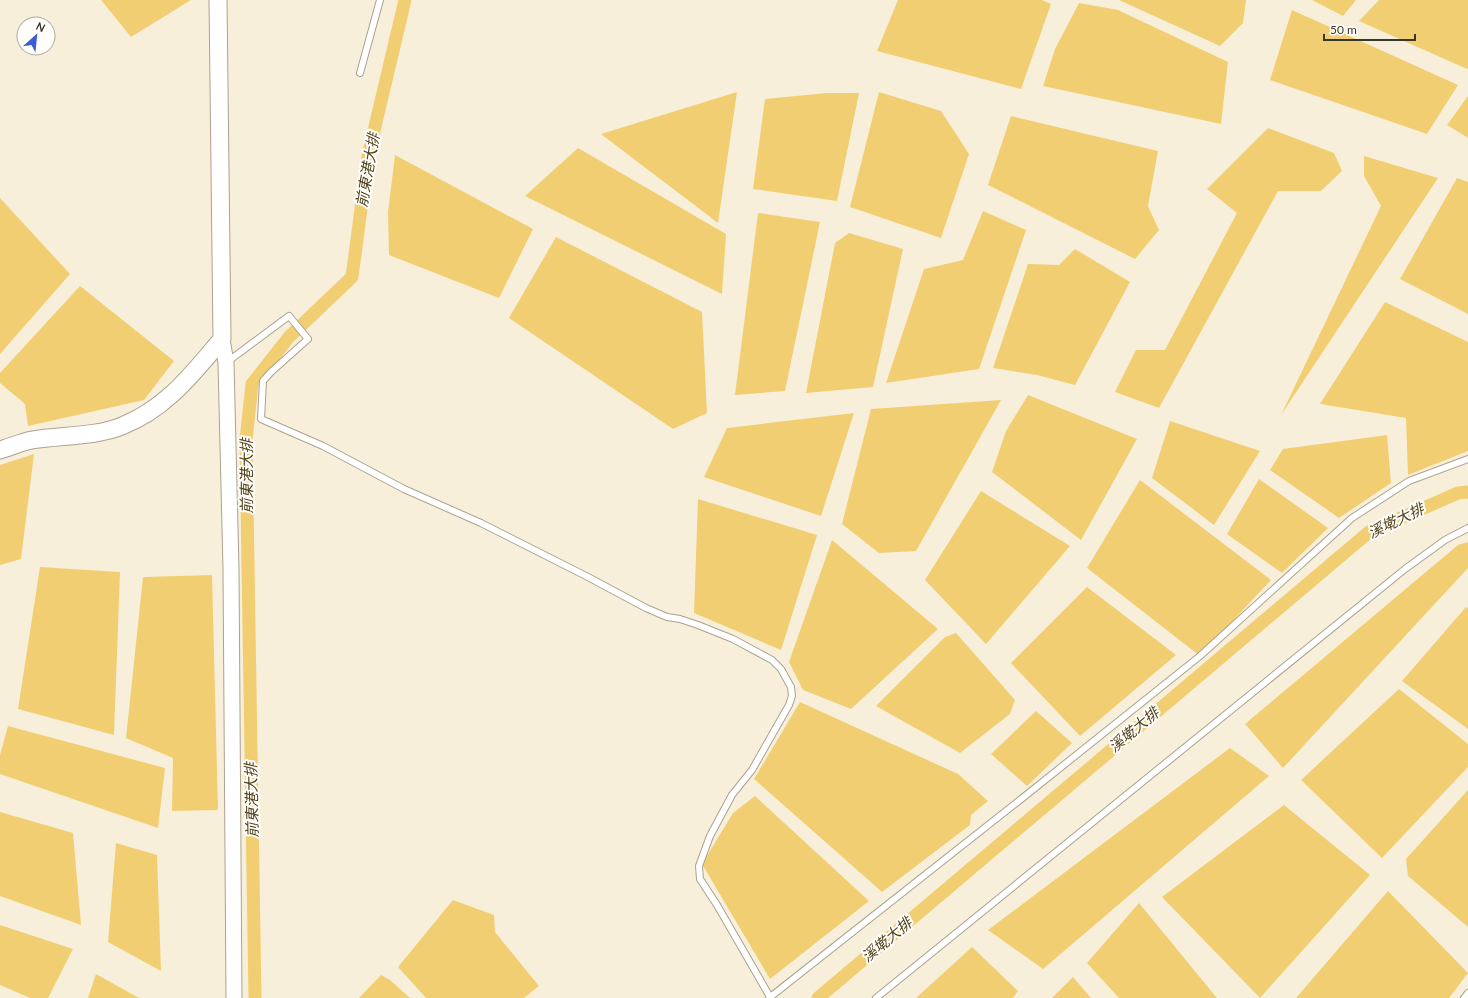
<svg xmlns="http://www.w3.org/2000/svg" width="1468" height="998" viewBox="0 0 1468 998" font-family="Lato,'Noto Sans TC',sans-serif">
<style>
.water{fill:#f2ce73}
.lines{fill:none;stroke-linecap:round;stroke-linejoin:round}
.canal{stroke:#f2ce73;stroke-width:13}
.service-casing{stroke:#aaa28f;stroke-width:8}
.tertiary-casing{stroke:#aaa28f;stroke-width:17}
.secondary-casing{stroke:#aaa28f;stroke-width:19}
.service{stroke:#fff;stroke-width:6}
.tertiary{stroke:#fff;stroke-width:15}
.secondary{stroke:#fff;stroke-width:17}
.labels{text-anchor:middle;stroke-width:4;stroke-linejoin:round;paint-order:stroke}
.water-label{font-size:15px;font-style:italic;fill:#51421c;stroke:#fffdf9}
</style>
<rect width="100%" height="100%" fill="#f8efdb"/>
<path class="water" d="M101 0H191L131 37Z
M898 0H1042L1051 4 1021 89 877 51Z
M1119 0H1246L1243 23 1220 46Z
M1312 0H1356L1343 16Z
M1379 0H1468V68L1467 69 1359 21Z
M1079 3 1118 10 1228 62 1221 124 1043 86 1055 49Z
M1292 10 1458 85 1427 134 1270 80Z
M737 92 718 223 601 134Z
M879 92 941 111 969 154 941 238 850 207Z
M827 93H859L837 201 753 189 765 99Z
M1468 96V138L1447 125Z
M1011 116 1158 151 1148 206 1159 230 1135 259 988 185Z
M1268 128 1334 153 1342 171 1321 191H1278L1159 408 1115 392 1136 350H1165L1237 213 1207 189Z
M578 148 726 234 722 294 525 196Z
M395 155 533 229 499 298 389 255 388 212Z
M1364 156 1438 178 1281 415 1381 206 1364 176Z
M1457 178 1468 182V314L1400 279Z
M0 198 70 274 0 354Z
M983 211 1026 230 979 369 886 383 924 269 963 260Z
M758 213 820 222 785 391 735 395Z
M849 233 903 249 873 387 806 393 835 243Z
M556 237 702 312 707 413 673 429 509 318Z
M1075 249 1130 282 1075 385 1037 375 993 368 1028 264 1059 265Z
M80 286 174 361 144 400 28 426 25 404 0 383V373Z
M1385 302 1468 342V451L1408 475 1406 418 1320 404Z
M1028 395 1137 439 1081 540 992 472 1006 431Z
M1001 400 916 551 879 553 842 524 871 409Z
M854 413 821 516 704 477 727 428Z
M1170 421 1260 451 1214 525 1152 478Z
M1387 435 1391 483 1339 518 1270 470 1283 449Z
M34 454 21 559 0 565V465Z
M1259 479 1328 528 1282 573 1227 534Z
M1140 480 1271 580 1200 656 1087 568Z
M981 491 1070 546 986 644 925 580Z
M698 499 817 535 781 650 694 613Z
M832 540 938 629 851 709 803 690 789 662Z
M1468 542V568L1283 768 1245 724 1458 545Z
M40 567 120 572 114 735 18 709Z
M212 575 218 810 172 811 173 758 126 738 143 577Z
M1087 587 1176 655 1080 736 1011 663Z
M1466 607 1468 608V729L1402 681Z
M956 633 1015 700 1010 714 960 753 876 706 945 637Z
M1399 689 1468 744V767L1382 858 1301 780Z
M800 702 958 774 988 801 971 815 970 825 882 892 754 779Z
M1036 711 1072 743 1027 786 991 754Z
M8 726 165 768 158 828 0 774V755Z
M1230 748 1269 776 1043 969 988 930Z
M1468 790V927L1408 876 1406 859Z
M755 796 869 901 770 979 702 864 733 813Z
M1284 805 1370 875 1260 998 1162 897Z
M0 812 73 833 81 925 0 896Z
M116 843 157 855 161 971 108 942Z
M1388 891 1468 973 1449 998H1296Z
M453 900 494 915 495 932 539 986 524 998H426L398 967Z
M1139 903 1217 998H1119L1087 963Z
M0 925 73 949 48 998H30L0 985Z
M972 947 1018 991 1013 998H916Z
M96 974 139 998H88Z
M381 975 390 980 410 998H359Z
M1073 977 1091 998H1052Z"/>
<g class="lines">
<path class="canal" d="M255 998 246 440 252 384 289 337 352 277 368 156 405 0
M818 998 1369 532 1458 493 1468 492"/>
<g class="service-casing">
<path id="service" d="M360 73 380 0
M227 362 289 316 308 339 271 372 263 381 261 419 323 446 404 489 481 523 588 577 646 608 667 617 680 619 698 625 733 639 772 660 781 669 791 687 792 696 789 705 752 770 732 795 710 836 699 866 700 879 717 905 770 997
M769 998 1025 796 1200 656 1352 518 1409 481 1468 459
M876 998 1405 569 1445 540 1468 528
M1464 998 1468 993"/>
</g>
<g class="tertiary-casing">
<path id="tertiary" d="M222 339 226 363 231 569 234 998"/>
</g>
<g class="secondary-casing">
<path id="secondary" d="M0 450C11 447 21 442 32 440 61 435 95 437 122 426 167 408 192 374 222 339L218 0"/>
</g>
<use href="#service" class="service"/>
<use href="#tertiary" class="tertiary"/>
<use href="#secondary" class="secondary"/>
</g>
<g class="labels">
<g class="water-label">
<text transform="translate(368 170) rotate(-80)" y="5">前東港大排</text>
<text transform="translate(247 476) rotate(-90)" y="5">前東港大排</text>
<text transform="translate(1396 521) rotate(-26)" y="5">溪墘大排</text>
<text transform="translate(1134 730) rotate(-40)" y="5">溪墘大排</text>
<text transform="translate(252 800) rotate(-91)" y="5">前東港大排</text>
<text transform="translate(887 940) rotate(-40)" y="5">溪墘大排</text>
</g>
</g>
<g transform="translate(36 36) rotate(27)"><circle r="19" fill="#fffdf9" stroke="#b0ada8"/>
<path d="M0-3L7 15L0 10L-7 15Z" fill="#3d5dcf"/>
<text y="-6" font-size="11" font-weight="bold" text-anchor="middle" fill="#39362e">N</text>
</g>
<path d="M1324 34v6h91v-6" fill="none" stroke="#39362e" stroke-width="2"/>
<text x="1330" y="34" font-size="12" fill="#39362e" stroke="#fffdf9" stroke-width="3" paint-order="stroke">50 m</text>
</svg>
